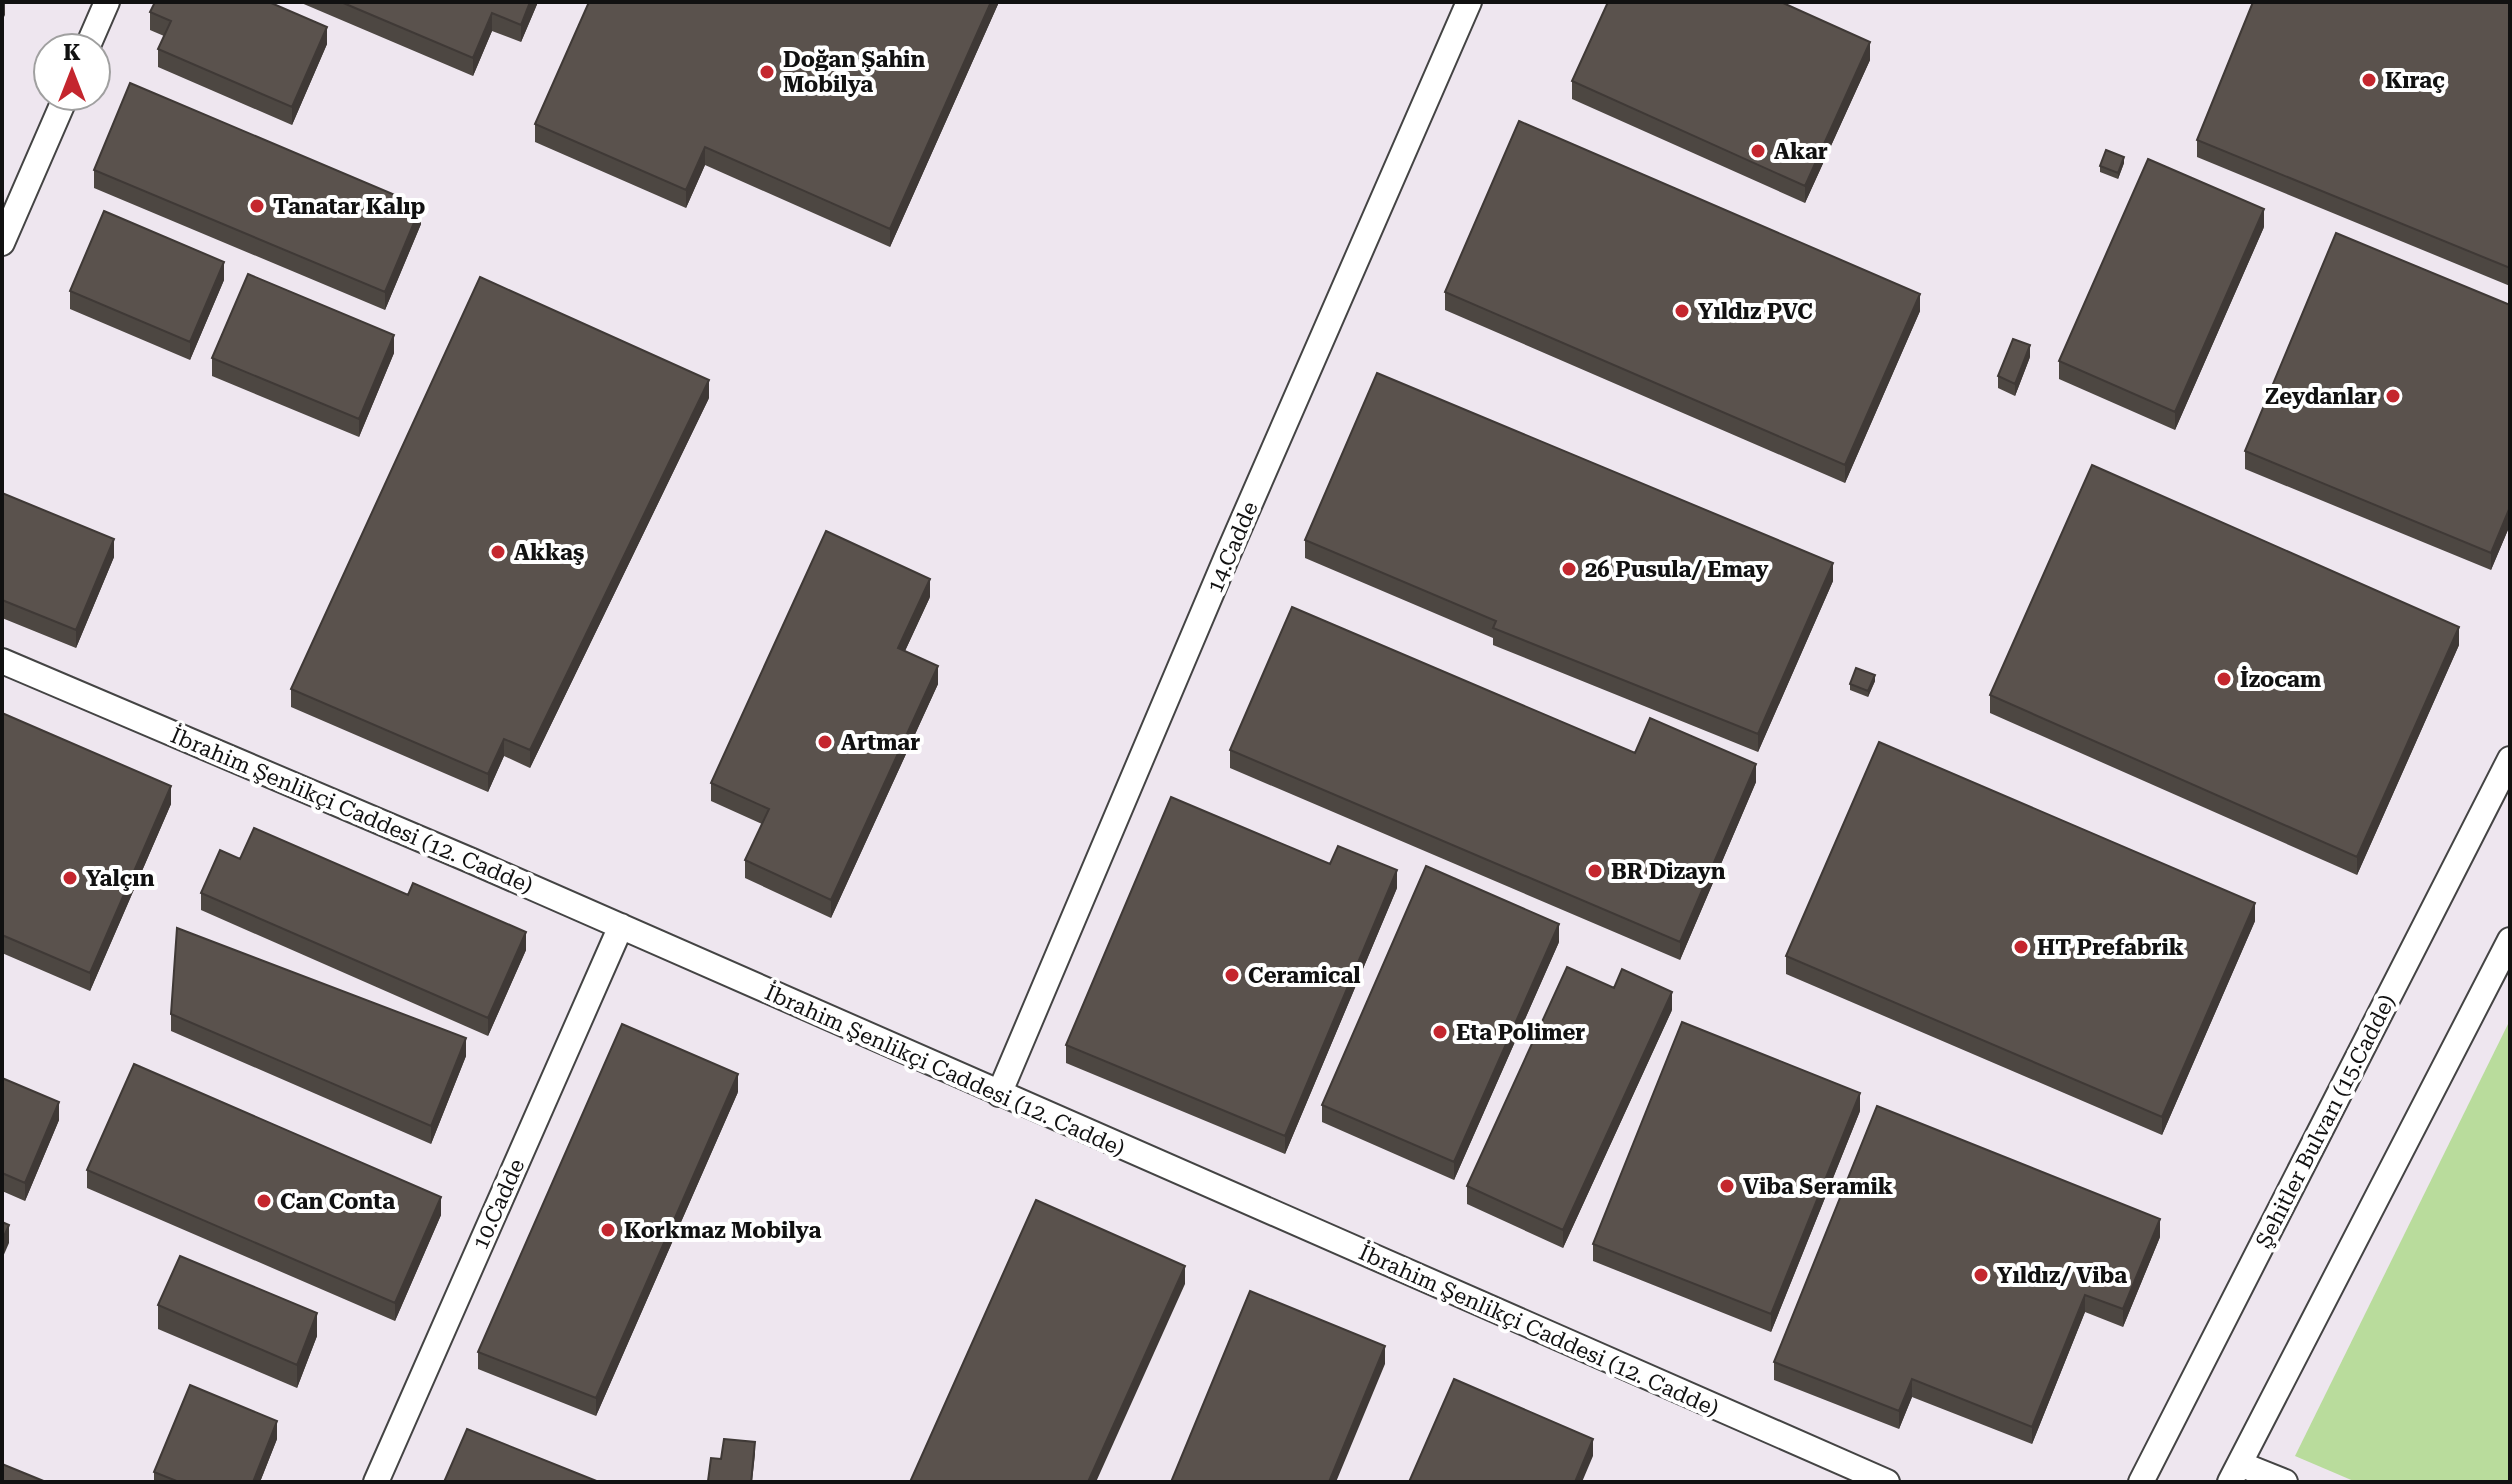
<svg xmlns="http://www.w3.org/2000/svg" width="2512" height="1484" viewBox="0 0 2512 1484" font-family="'Roboto Serif',serif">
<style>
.industrial{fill:#eee6ef;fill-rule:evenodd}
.forest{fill:#b9dc9c}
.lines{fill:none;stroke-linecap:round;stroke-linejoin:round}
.minor-casing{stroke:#444;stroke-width:28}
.minor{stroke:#fff;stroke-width:24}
.wall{fill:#4d4742}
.shaded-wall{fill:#3f3936}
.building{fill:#5a524d;stroke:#3f3936;stroke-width:2}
.poi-dot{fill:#c4262e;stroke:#fff;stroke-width:3}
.labels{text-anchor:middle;stroke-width:8;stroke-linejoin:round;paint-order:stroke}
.poi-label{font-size:22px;font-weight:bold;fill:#111;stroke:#fff;text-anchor:start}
.street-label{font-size:22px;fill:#111;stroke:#fff}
</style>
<rect width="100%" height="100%" fill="#fffdf5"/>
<path class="industrial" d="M2 2H2510V1482H2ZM48 48H96V96H48Z"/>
<path class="forest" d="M2510 1020V1482H2356L2295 1456Z"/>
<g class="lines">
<g class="minor-casing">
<path id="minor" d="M87 48 107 2
M2 243 66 96
M2 661 472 861 1887 1482
M999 1094 1228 554 1469 2
M2240 1464 2285 1482
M376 1482 621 926
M2141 1482 2510 759
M2230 1482 2510 940"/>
</g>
<use href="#minor" class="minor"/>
</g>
<path class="wall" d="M299 2H538L521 42 492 31 473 76Z
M589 2H999L890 247 705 165 686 208 535 142V124Z
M2510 2V286L2197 157V140Z
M150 12 327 44 292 125 158 67V49L164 36 150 30Z
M1870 60 1805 203 1572 99V81Z
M2124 163 2118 179 2100 172V166Z
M94 170 421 224 385 310 94 188Z
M2264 227 2175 430 2059 379V361Z
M224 280 190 360 70 309V291Z
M1445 292 1920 311 1845 483 1445 310Z
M2510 305V525L2491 570 2245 469V451Z
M394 353 359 437 212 376V358Z
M2030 357 2015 396 1998 388V376Z
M709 398 530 768 504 756 488 792 291 707V689Z
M2 493 114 557 76 648 2 618Z
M1305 540 1833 581 1758 752 1493 645V638L1305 558Z
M930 597 905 651 938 684 831 918 745 878V860L762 824 711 801V783Z
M2459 645 2357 875 1990 713V695Z
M1875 681 1868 697 1850 690V684Z
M2 713 171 804 90 991 2 953Z
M1230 750 1756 782 1680 960 1230 768Z
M240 859 408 895 526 950 488 1036 201 910V893Z
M1397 888 1285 1154 1066 1063V1045Z
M2255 921 2162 1135 1786 974V956Z
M1559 942 1454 1180 1322 1122V1105Z
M1672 1010 1563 1248 1467 1204V1186Z
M171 1014 466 1056 431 1144 171 1031Z
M2 1078 59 1120 25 1201 2 1191Z
M738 1092 596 1416 478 1369V1352Z
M1860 1111 1771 1332 1593 1261V1244Z
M87 1170 441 1215 395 1321 87 1188Z
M2160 1237 2123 1327 2085 1312 2032 1444 1912 1397 1899 1429 1774 1380V1362Z
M158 1305 317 1336 297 1388 158 1329Z
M277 1439 260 1482H154V1472Z"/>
<path class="shaded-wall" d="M2 2H5V15L2 21Z
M530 2H538L521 42V25Z
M991 2H999L890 247V229Z
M492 13V31L473 76V58Z
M327 27V44L292 125V107Z
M1870 42V60L1805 203V186Z
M705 147V165L686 208V190Z
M2124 157V163L2118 179V173Z
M421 206V224L385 310V292Z
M2264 209V227L2175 430V412Z
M224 262V280L190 360V342Z
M1920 294V311L1845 483V465Z
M394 335V353L359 437V419Z
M2030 345V357L2015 396V384Z
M709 380V398L530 768V750Z
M2510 507V525L2491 570V553Z
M114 539V557L76 648V630Z
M1833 563V581L1758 752V734Z
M930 579V597L898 666V648Z
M2459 627V645L2357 875V857Z
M938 666V684L831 918V900Z
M1875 675V681L1868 697V691Z
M504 739V756L488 792V774Z
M1756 764V782L1680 960V942Z
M171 786V804L90 991V973Z
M1397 870V888L1285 1154V1136Z
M2255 903V921L2162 1135V1117Z
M1559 924V942L1454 1180V1162Z
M526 932V950L488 1036V1018Z
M1672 992V1010L1563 1248V1230Z
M466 1038V1056L431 1144V1126Z
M738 1074V1092L596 1416V1398Z
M1860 1093V1111L1771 1332V1314Z
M59 1102V1120L25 1201V1183Z
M441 1197V1215L395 1321V1303Z
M2160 1219V1237L2123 1327V1309Z
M9 1225V1243L2 1259V1241Z
M1185 1266V1284L1096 1482H1088Z
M2085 1295V1312L2032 1444V1427Z
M317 1313V1336L297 1388V1365Z
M1385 1346V1364L1336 1482H1329Z
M1912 1379V1397L1899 1429V1411Z
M277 1421V1439L260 1482H253Z
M1593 1439V1456L1582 1482H1575Z
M755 1442V1454L752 1482H751Z"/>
<path class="building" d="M155 2H269L327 27 292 107 158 49 171 21 150 12Z
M341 2H530L521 25 492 13 473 58Z
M589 2H991L890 229 705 147 686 190 535 124Z
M1608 2H1781L1870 42 1805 186 1572 81Z
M2253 2H2510V268L2197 140Z
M130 83 421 206 385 292 94 170Z
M1519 121 1920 294 1845 465 1445 292Z
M2106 150 2124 157 2118 173 2100 166Z
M2148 159 2264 209 2175 412 2059 361Z
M104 211 224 262 190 342 70 291Z
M2336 233 2510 305V507L2491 553 2245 451Z
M248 274 394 335 359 419 212 358Z
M480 277 709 380 530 750 504 739 488 774 291 689Z
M2013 339 2030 345 2015 384 1998 376Z
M1377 373 1833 563 1758 734 1493 628 1496 621 1305 540Z
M2092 465 2459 627 2357 857 1990 695Z
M2 493 114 539 76 630 2 600Z
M826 531 930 579 898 648 938 666 831 900 745 860 769 809 711 783Z
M1292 607 1635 753 1650 718 1756 764 1680 942 1230 750Z
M1856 668 1875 675 1868 691 1850 684Z
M2 713 171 786 90 973 2 935Z
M1879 742 2255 903 2162 1117 1786 956Z
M1171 797 1330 864 1338 846 1397 870 1285 1136 1066 1045Z
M254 828 408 895 413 883 526 932 488 1018 201 893 220 850 240 859Z
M1426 866 1559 924 1454 1162 1322 1105Z
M177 928 466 1038 431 1126 171 1014Z
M1567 967 1614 988 1622 969 1672 992 1563 1230 1467 1186Z
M1682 1022 1860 1093 1771 1314 1593 1244Z
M622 1024 738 1074 596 1398 478 1352Z
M134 1064 441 1197 395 1303 87 1170Z
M2 1078 59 1102 25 1183 2 1173Z
M1877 1106 2160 1219 2123 1309 2085 1295 2032 1427 1912 1379 1899 1411 1774 1362Z
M1036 1200 1185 1266 1088 1482H910Z
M2 1222 9 1225 2 1241Z
M180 1256 317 1313 297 1365 158 1305Z
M1250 1291 1385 1346 1329 1482H1171Z
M1454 1379 1593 1439 1575 1482H1409Z
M190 1385 277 1421 253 1482H179L154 1472Z
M467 1429 599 1482H444Z
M724 1439 755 1442 751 1482 708 1481 711 1458 721 1459Z
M2 1464 46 1482H2Z"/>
<g class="poi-dot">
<circle cx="767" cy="72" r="8"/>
<circle cx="2369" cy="80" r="8"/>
<circle cx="1758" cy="151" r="8"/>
<circle cx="257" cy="206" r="8"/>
<circle cx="1682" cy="311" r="8"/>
<circle cx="2393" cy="396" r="8"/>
<circle cx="498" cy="552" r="8"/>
<circle cx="1569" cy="569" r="8"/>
<circle cx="2224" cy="679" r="8"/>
<circle cx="825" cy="742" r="8"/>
<circle cx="1595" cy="871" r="8"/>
<circle cx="70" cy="878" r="8"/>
<circle cx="2021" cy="947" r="8"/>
<circle cx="1232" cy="975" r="8"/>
<circle cx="1440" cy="1032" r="8"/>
<circle cx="1727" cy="1186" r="8"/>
<circle cx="264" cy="1201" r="8"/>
<circle cx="608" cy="1230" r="8"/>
<circle cx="1981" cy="1275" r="8"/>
</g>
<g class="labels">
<g class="poi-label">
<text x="783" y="67">Doğan Şahin<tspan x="783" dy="25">Mobilya</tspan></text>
<text x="2385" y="88">Kıraç</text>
<text x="1774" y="159">Akar</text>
<text x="273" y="214">Tanatar Kalıp</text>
<text x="1698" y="319">Yıldız PVC</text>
<text x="2377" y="404" text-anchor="end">Zeydanlar</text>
<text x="514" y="560">Akkaş</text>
<text x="1585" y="577">26 Pusula/ Emay</text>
<text x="2240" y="687">İzocam</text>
<text x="841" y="750">Artmar</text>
<text x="1611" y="879">BR Dizayn</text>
<text x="86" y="886">Yalçın</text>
<text x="2037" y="955">HT Prefabrik</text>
<text x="1248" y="983">Ceramical</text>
<text x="1456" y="1040">Eta Polimer</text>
<text x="1743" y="1194">Viba Seramik</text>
<text x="280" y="1209">Can Conta</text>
<text x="624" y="1238">Korkmaz Mobilya</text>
<text x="1997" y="1283">Yıldız/ Viba</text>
</g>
<g class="street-label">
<text transform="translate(1232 547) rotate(-67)" y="8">14.Cadde</text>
<text transform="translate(352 810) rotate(23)" y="8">İbrahim Şenlikçi Caddesi (12. Cadde)</text>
<text transform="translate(945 1070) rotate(24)" y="8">İbrahim Şenlikçi Caddesi (12. Cadde)</text>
<text transform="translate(2325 1121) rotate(-63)" y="8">Şehitler Bulvarı (15.Cadde)</text>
<text transform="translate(498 1204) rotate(-66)" y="8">10.Cadde</text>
<text transform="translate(1539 1330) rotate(24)" y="8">İbrahim Şenlikçi Caddesi (12. Cadde)</text>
</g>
</g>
<rect width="2512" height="1484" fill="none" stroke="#111111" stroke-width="8"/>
<g transform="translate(72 72)"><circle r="38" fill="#ffffff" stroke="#a0a0a0" stroke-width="2"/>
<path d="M0-6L14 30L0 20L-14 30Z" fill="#c4262e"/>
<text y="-12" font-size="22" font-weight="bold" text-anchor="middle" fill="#111111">K</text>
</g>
</svg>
